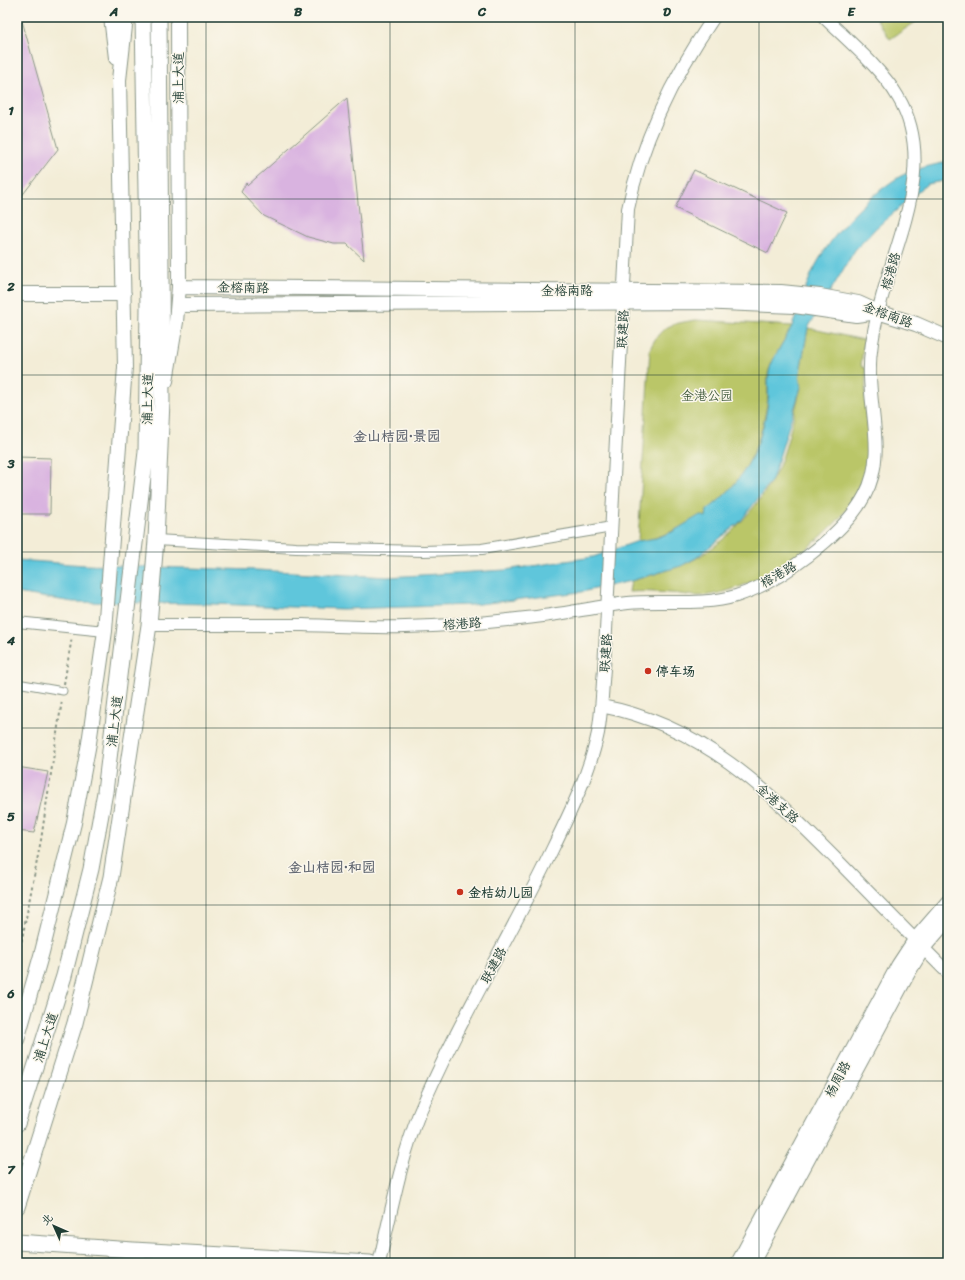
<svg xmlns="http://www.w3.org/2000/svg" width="965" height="1280" viewBox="0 0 965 1280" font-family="Sriracha,'LXGW WenKai TC',sans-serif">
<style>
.green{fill:#bac668;stroke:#6c824e}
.water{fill:#5ec6db;stroke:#3e8288}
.building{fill:#d9b3e0}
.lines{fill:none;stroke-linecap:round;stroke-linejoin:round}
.pedestrian-casing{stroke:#899586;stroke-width:9}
.minor-casing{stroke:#899586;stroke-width:12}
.tertiary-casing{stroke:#899586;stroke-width:14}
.secondary-casing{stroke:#899586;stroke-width:16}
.primary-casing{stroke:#899586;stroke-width:17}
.path{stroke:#899586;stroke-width:2;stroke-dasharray:3 3;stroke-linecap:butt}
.pedestrian{stroke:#fff;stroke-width:7}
.minor{stroke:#fff;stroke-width:10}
.tertiary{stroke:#fff;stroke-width:12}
.secondary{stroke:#fff;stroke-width:14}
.primary{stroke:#fff;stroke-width:15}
.grid{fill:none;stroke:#1f3d34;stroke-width:1;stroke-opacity:0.55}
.poi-dot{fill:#c8321e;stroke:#fbf7ec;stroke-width:1.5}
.labels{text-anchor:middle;stroke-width:3;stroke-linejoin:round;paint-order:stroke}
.street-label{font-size:13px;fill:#1f3d34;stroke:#fbf7ec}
.park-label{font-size:13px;fill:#465f41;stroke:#fbf7ec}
.poi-label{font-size:13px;font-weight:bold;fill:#1f3d34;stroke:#fbf7ec;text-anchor:start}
.neighbourhood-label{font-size:14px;font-weight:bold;fill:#606670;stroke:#fbf7ec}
.neatline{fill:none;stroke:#1f3d34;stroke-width:1.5}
.grid-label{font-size:13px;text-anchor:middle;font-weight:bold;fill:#1f3d34}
</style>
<rect width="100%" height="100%" fill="#fbf7ec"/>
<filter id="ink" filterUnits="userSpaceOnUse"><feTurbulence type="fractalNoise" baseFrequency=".025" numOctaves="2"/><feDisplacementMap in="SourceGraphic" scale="8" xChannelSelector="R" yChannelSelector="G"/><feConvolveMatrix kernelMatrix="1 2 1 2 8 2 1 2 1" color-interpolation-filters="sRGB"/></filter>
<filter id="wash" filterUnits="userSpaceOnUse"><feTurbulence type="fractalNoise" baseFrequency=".012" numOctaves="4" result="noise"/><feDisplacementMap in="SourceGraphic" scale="16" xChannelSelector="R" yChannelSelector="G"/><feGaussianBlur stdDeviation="0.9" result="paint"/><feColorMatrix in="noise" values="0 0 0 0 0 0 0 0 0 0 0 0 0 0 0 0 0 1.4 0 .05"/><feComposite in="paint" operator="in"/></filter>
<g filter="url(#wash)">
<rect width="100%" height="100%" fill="#f3edd7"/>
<path class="green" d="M875 17H923L890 39Z
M696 320 792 326C785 340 774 355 769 370 766 380 769 393 767 404 760 448 744 483 707 510L706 518C682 523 663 540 638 541L650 349C661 325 671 324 696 320Z
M808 328 864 340 861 366 866 369C866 385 864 401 866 417 868 434 873 451 869 468 855 526 757 594 699 596 689 596 679 593 669 593 656 592 642 591 629 592L631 581C647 576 664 572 680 566 720 551 763 504 779 466 789 441 794 413 801 387L799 378Z"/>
<path class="water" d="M948 162V180L927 184 876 228 855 250 808 328 799 377 801 387 772 480 740 522 696 558 681 566 631 581 581 592 471 605 343 609 213 604 73 602 17 593V560L85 565 256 570 388 577 505 570 593 557 638 541 656 538 672 532 700 515 706 517 707 510C743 484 762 446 768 402 769 392 767 382 769 372 772 357 785 341 792 326 799 310 803 292 811 275 827 239 865 198 899 177 914 169 932 165 948 162Z"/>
<g id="blocks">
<path class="building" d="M17 17H21L58 149 17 202Z
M347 98 364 260 347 244H334L308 237 264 216 241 192 246 183 248 185Z
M694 170 787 213 768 253 675 208Z
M17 457 51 458 50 514H17Z
M17 767 48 772 34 833 17 831Z"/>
</g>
</g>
<g filter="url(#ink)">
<use href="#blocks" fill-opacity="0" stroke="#899586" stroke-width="1"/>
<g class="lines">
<g class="pedestrian-casing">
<path id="pedestrian" d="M17 683 63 691"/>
</g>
<g class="minor-casing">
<path id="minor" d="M156 540 296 548 424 551 482 549 612 527
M17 622 105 631"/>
</g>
<g class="tertiary-casing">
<path id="tertiary" d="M149 625C200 625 251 625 303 625 337 626 371 628 405 627 445 626 486 623 526 618 560 615 594 607 628 603 661 600 704 606 736 596 778 583 844 535 865 495 885 458 871 417 870 376 869 356 873 333 878 313 893 244 939 165 898 97 882 69 847 40 824 17
M601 706C704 725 769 792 840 863 876 900 912 937 948 973
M379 1263C391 1214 400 1161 419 1114 456 1026 506 944 548 858 567 819 589 776 598 733 602 712 602 690 604 669L628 209C642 139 674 75 714 17"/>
</g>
<g class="secondary-casing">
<path id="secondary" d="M111 17 116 58
M179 287 781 292 820 296 858 303 878 312 916 324 948 338
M17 294H124
M178 305 699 302 795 306 856 315 878 312
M166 381 176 322 179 287 178 17
M17 1040 42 952 74 823 89 743 105 631 125 367 119 80 126 17
M738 1263 898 966 915 940 948 902
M752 1263 908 973 923 948 948 919"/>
</g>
<g class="primary-casing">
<path id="primary" d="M17 1124 64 976 91 869 105 792 146 452 148 308 143 17
M17 1207 75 1023 111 877 149 625 156 540 162 401 159 17
M17 1242 133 1250 370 1263"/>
</g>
<path class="path" d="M64 684 72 637
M17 965 41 840 62 700"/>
<use href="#pedestrian" class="pedestrian"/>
<use href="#minor" class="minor"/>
<use href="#tertiary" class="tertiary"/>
<use href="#secondary" class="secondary"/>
<use href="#primary" class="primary"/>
</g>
</g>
<path class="grid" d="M206 17V1263M390 17V1263M575 17V1263M759 17V1263M17 199H948M17 375H948M17 552H948M17 728H948M17 905H948M17 1081H948"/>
<g class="poi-dot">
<circle cx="648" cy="671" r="4"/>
<circle cx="460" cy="892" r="4"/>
</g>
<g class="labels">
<g class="street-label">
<text transform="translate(178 78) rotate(-90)" y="5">浦上大道</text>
<text transform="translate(890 271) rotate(-74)" y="5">榕港路</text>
<text transform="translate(243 287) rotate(1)" y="5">金榕南路</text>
<text x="567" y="295">金榕南路</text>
<text transform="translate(888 314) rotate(20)" y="5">金榕南路</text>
<text transform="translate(622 329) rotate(-87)" y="5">联建路</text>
<text transform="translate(147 399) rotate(-89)" y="5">浦上大道</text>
<text transform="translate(778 574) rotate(-30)" y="5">榕港路</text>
<text transform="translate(462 623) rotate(-4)" y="5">榕港路</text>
<text transform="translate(605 653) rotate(-86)" y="5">联建路</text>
<text transform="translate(114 721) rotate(-83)" y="5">浦上大道</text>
<text transform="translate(778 803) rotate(42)" y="5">金港支路</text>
<text transform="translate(493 965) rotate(-62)" y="5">联建路</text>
<text transform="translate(45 1037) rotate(-72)" y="5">浦上大道</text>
<text transform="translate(837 1079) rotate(-62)" y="5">杨周路</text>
</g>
<g class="park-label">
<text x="707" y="400">金港公园</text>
</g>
<g class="poi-label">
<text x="656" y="676">停车场</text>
<text x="468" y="897">金桔幼儿园</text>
</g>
<g class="neighbourhood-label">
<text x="397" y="441">金山桔园·景园</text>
<text x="332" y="872">金山桔园·和园</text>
</g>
</g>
<rect width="965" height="1280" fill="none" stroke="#fbf7ec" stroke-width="44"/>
<g transform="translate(54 1226) rotate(315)" stroke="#fbf7ec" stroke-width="3" paint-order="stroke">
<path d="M0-3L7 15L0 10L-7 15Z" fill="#1f3d34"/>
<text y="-6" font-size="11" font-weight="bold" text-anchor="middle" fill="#1f3d34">北</text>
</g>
<rect x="22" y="22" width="921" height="1236" class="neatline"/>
<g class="grid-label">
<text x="114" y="16">A</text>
<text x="298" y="16">B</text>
<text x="482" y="16">C</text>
<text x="667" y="16">D</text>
<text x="851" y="16">E</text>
<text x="11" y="115">1</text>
<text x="11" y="291">2</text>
<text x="11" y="468">3</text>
<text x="11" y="645">4</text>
<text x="11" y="821">5</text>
<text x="11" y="998">6</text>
<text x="11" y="1174">7</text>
</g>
</svg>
